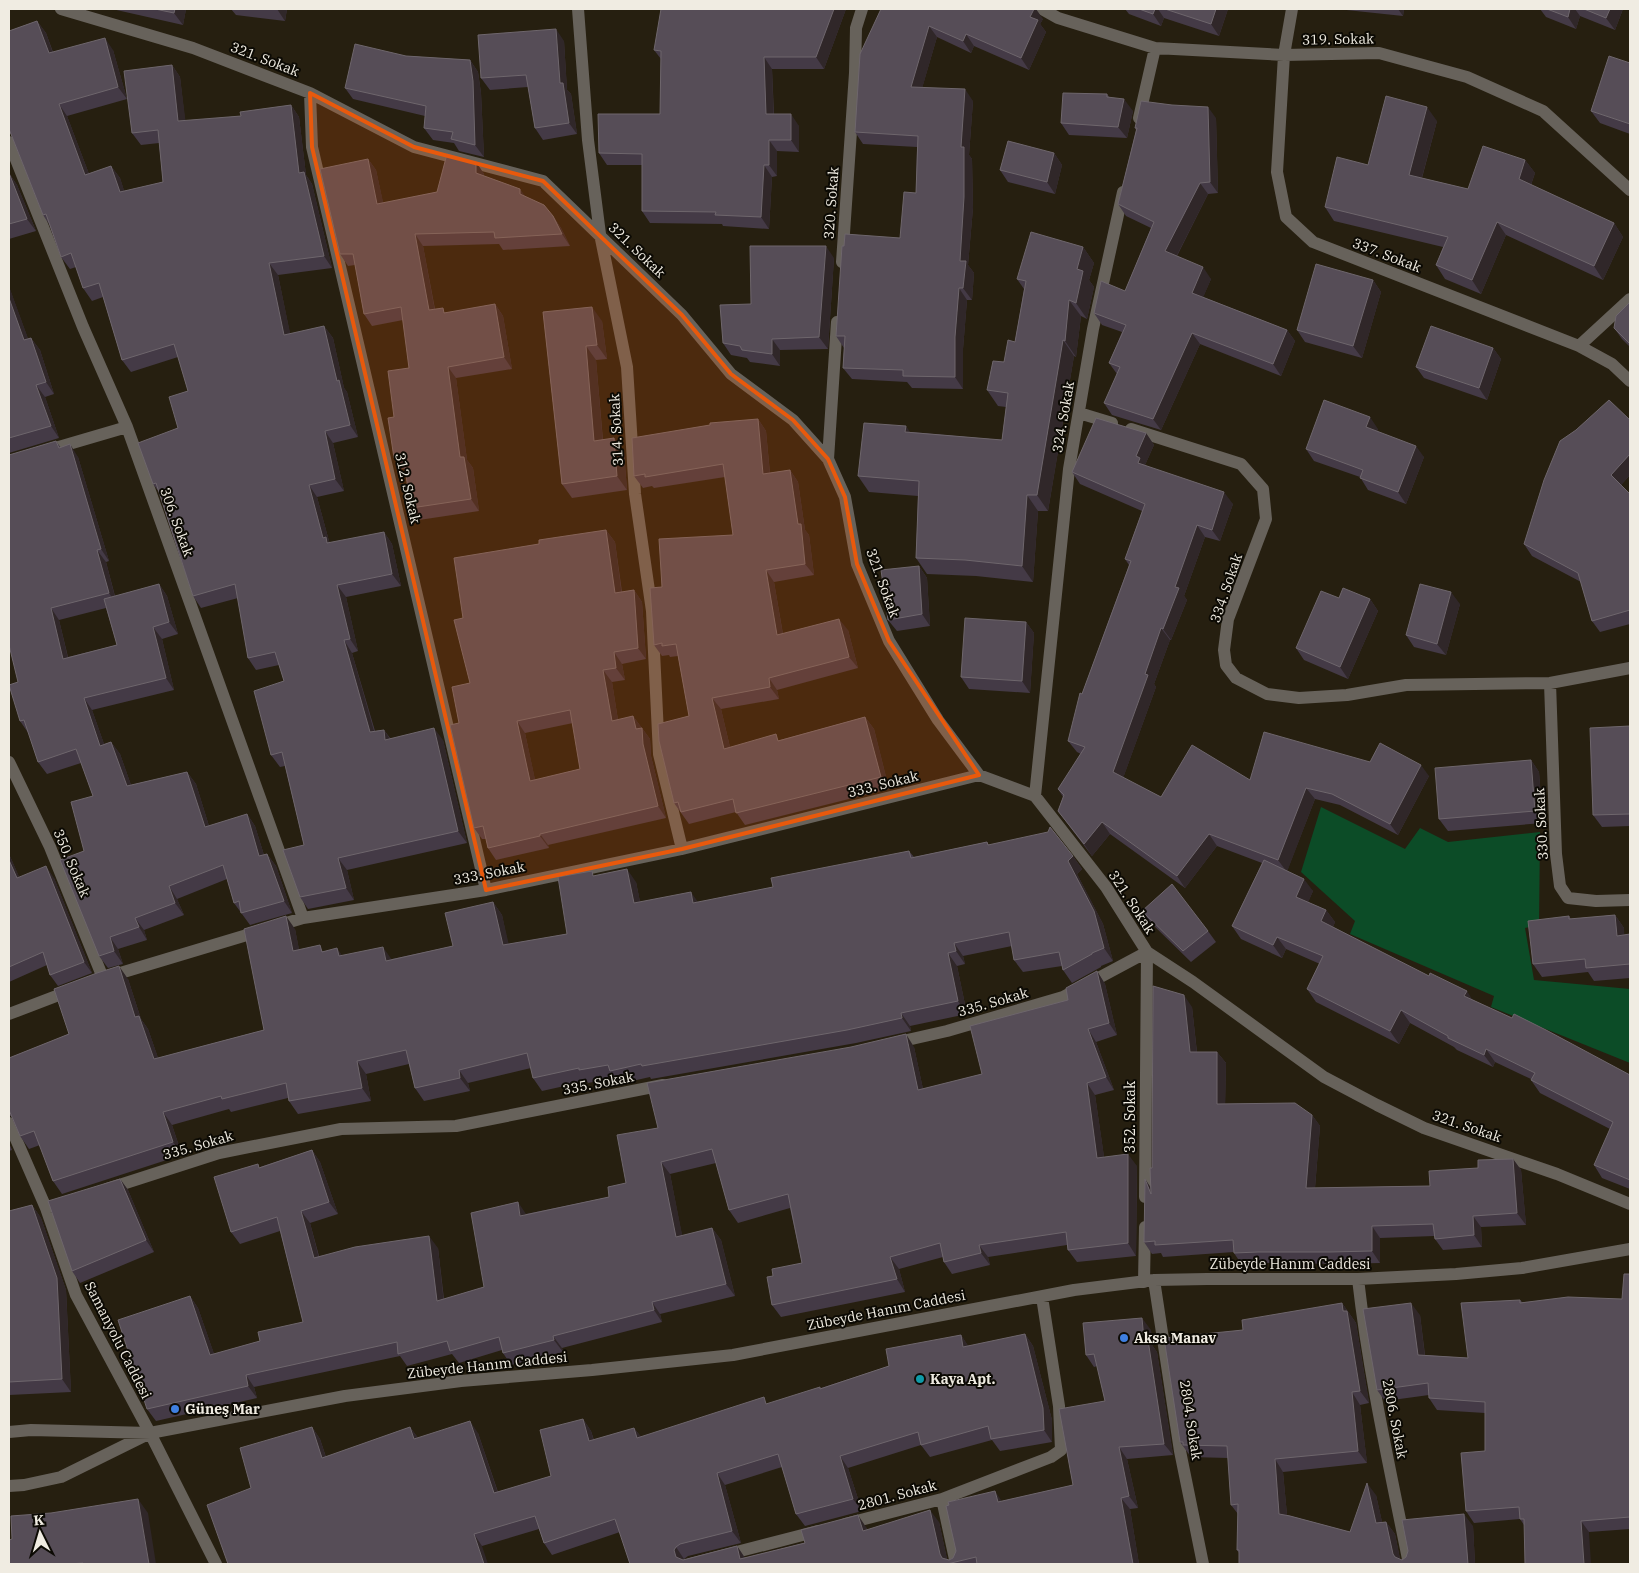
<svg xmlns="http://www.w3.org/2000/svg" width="1639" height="1573" viewBox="0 0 1639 1573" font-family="'IBM Plex Serif',serif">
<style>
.green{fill:#0c4c27}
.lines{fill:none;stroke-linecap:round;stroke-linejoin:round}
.minor{stroke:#67625b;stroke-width:12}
.wall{fill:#443a46;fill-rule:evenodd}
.shaded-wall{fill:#302729}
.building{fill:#564d57;stroke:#6e666c;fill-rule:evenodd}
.marked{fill:#e8590c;fill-opacity:0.2;stroke:#e8590c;stroke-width:4;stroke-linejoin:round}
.shop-dot{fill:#3f7fe0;stroke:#0c0a04;stroke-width:2}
.culture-dot{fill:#0f9aa8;stroke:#0c0a04;stroke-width:2}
.labels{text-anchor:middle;stroke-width:4;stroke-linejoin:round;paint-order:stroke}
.street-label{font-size:14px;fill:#f0ece2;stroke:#0c0a04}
.poi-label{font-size:14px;font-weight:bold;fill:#f0ece2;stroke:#0c0a04;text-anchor:start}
</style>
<rect width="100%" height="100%" fill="#261f10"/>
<path class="green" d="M1321 807 1405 849 1420 828 1448 842 1540 832 1539 925 1525 928 1534 980 1630 989V1063L1491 1007 1494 996 1350 934 1355 921 1301 872Z"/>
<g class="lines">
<path class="minor" d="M61 9 193 48 310 93 414 147 543 181 682 315 731 374 793 420 828 459 845 497 857 564 889 641 938 720 979 775 1035 796 1106 887 1147 952 1193 982 1324 1077 1377 1105 1424 1128 1557 1174 1630 1204
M578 9 588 140 600 234 627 367 635 494 652 611 659 754 682 849
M1042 9 1058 18 1155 48 1284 55 1379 53 1467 77 1543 111 1630 190
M1292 9 1284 55 1277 172 1286 217 1313 242 1579 346 1612 364 1630 381
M310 93 312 147 486 890
M1139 118 1155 48
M9 142 83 327 127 427 303 918
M842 262 855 73 856 28 862 9
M1579 346 1630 299
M1079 413 1112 423
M1131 429 1241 464 1263 489 1266 519 1228 619 1224 650 1226 665 1236 678 1267 694 1299 698 1347 695 1406 685 1550 683 1630 668
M45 451 127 427
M828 459 837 322
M1550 683 1556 854 1560 886 1568 898 1596 901 1630 900
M9 762 50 847 103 978
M1035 796 1069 469 1093 329 1123 192
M107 977 303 918 486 890 682 849 979 775
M9 1014 72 990
M894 1043 947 1031 1063 997 1147 952 1145 1197
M9 1123 46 1208 76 1295 150 1433 216 1564
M107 1189 219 1153 341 1129 456 1126 663 1085
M46 1208 67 1202
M1358 1279C1369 1376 1390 1469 1409 1564
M1154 1280 1180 1451 1203 1564
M1144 1282 1145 1227
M9 1432 31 1430 150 1433 345 1396 461 1381 592 1370 733 1355 1074 1290 1154 1280 1207 1279H1358L1456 1274 1522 1268 1630 1249
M9 1486 24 1485 61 1477 148 1434
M942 1499 956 1564
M845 1524 942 1499 1051 1457 1061 1450 1059 1406 1042 1297
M690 1564 818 1531"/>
</g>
<path class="wall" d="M112 9H186L183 25Z
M231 9H287L285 21 236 15Z
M846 9 824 69H772L774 114 799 126V152L777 151V176L772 177 769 229 723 226 722 224 650 223 642 211V165H607L599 153 660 114 661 59 654 50Z
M881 9 1043 19 1040 24 1046 32 1029 70 974 46 971 53 937 37 922 88 973 101 969 155 972 159 973 208 968 265 974 273 972 300H967L963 349V389L912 388 907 382 852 379 843 368 844 348 836 336 900 238 916 193 917 147 863 144 855 132Z
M1125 9H1228L1219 36 1164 18 1161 26 1129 14Z
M1337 9H1404L1403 16Z
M1540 9H1623L1615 30 1580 16 1576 29 1546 17Z
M37 21 46 33 53 52 113 50 127 99 67 116 89 174 111 166 120 178 124 191 163 182 159 143 141 145 132 133 172 65 180 77 185 121 241 116 291 105 299 117 306 175 312 184 332 268 278 275 290 334 324 326 333 338 344 388 347 392 358 437 333 443 344 491 317 497 329 541 330 543 384 532 392 544 401 586 346 597 358 651 352 653 375 731 384 730 390 738 443 740 467 843 347 870 354 900 308 909 300 897 304 845 285 766 280 767 271 755 284 681 279 665 256 670 248 658 238 598 201 608 193 596 159 492 153 484 178 428 188 391 178 357 131 372 122 360 103 297 92 301 83 288 76 267 70 269 61 257 49 224 43 215 11 134H9V31Z
M564 41 567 90 571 94 577 134 543 140 535 128 528 87 490 90 481 78Z
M406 56 470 60 478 72 481 93 484 157 459 151 454 143 433 140 424 128 425 116 353 99 345 88Z
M1630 63V134L1600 123 1591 111Z
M1107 94 1110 98 1133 111 1127 138 1069 135 1061 123Z
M1216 118 1218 193 1208 194 1177 256 1211 279 1203 297 1287 330 1295 341 1281 376 1200 344 1161 430 1112 415 1104 403 1117 374 1109 363 1122 332 1102 325 1094 313 1125 291 1151 228 1126 216 1118 204 1136 130 1135 128Z
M1437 121 1422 178 1468 189 1525 160 1535 173 1531 185 1614 223 1623 237 1603 280 1506 235 1481 294 1445 279 1436 265 1443 247 1334 221 1325 207 1368 165Z
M1054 153 1062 165 1055 194 1008 182 1000 170Z
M368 159 376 170 383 203 437 192 476 162 484 174V176L526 197 553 216 561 228 570 246 503 250 499 244 423 246 435 309 446 313 495 304 503 316 512 369 456 378 467 460 473 468 479 511 419 520 411 508 405 469H402L394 458V417L409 368 403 320 372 326 364 314 355 265 348 266 340 254Z
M9 173 17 185 36 231 9 239Z
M1083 247 1094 263 1089 280 1094 287 1087 319 1081 316 1076 357 1074 356 1048 511H1038L1033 582 976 576 927 574 916 558 918 496 869 492 858 476 911 432 1002 440 1006 407 998 406 987 390 1015 342 1024 289 1017 279Z
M834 258 828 349 780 350V366L750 362 747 358 731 355 723 343 751 304Z
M1373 280 1381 292 1362 358 1305 342 1297 330Z
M9 287 28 339 31 338 40 350 54 394 45 397 59 438 9 453Z
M1630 302V347L1622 339 1614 328Z
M543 312 602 321 607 359 596 360 603 440 614 438 624 452 627 490 572 498 562 484Z
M1493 348 1501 359 1487 400 1424 378 1416 367Z
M758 419 766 431 770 473 790 470 798 482 805 530 809 535 814 575 774 582 783 634 848 630 858 668 777 690 779 699 721 709 730 747 780 740 865 717 874 729 889 789 745 825 736 812 689 824 674 803 689 716 678 656 670 657 669 655 662 656 654 645 662 587 733 535 725 477 654 488 652 486 643 488 634 476 710 425Z
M1630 420V475L1621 485 1630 494V624L1600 632 1592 621 1581 582 1532 556 1524 544Z
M1378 429 1377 431 1424 457 1406 504 1368 490 1360 477 1314 461 1306 449Z
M1146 433 1154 445 1145 465 1233 504 1220 541 1205 537 1184 596 1187 600 1171 640H1170L1154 684 1156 687 1123 778 1161 797 1250 780 1370 762 1429 776 1398 835 1340 805 1315 799 1287 871 1313 891 1308 902 1326 910 1335 922 1333 927 1473 1000 1630 1075V1189L1602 1178 1594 1165 1610 1129 1540 1093 1531 1080V1079L1495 1062 1493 1067 1457 1050 1454 1047 1410 1023 1399 1044 1316 1002 1307 989 1320 964 1286 949 1282 958 1241 939 1232 926 1262 863 1217 846 1185 888 1110 834 1092 856 1058 811 1063 797 1058 789 1081 754 1077 752 1068 741 1082 694 1129 565 1125 559 1142 511 1080 484 1072 472Z
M56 441 61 448 78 457 109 561 106 562 115 596 159 584 167 596 178 634 162 639 174 690 92 710 104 744 111 742 120 754 131 785 187 772 196 784 209 826 247 814 255 826 264 855 267 854 276 866 292 913 250 925 234 903 227 879 177 899 184 915 144 930 147 940 118 949 123 964 108 968 99 956 84 851 93 796 81 763 47 774 38 762 29 734 20 721 18 682ZM106 608 117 645 68 657 59 620Z
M606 530 615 542 622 592 634 590 642 602 646 659 622 664 625 680 612 682 618 720 633 716 650 739 651 756 666 818 548 845 549 848 496 860 488 848 486 839H482L474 828 459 723 470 683 463 618 539 544ZM573 723 580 769 535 780 525 733Z
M919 566 927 578 930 626 897 631 888 620Z
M1339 598 1370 599 1378 611 1348 679 1304 660 1296 648Z
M1460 604 1446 655 1414 647 1406 635Z
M1026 622 1034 633 1030 693 969 689 961 677Z
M1630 726V826L1602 827 1593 815Z
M1531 760 1539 772 1543 823 1448 831 1439 819Z
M987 842 989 845 1073 856 1082 869 1077 874 1103 924 1113 961 1101 966V967L1072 983 1063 970 1062 966 1023 972 1014 960 1012 946 963 956 965 964 957 966 967 1014 910 1026 911 1031 856 1043 651 1079 650 1077 619 1084 614 1078 588 1083 587 1081 542 1091 533 1078 531 1068 468 1083 470 1091 424 1101 415 1088 409 1064 366 1074 371 1101 298 1114 289 1101 288 1098 231 1112 229 1109 172 1125 182 1155 62 1194 53 1181 40 1145 29 1149 20 1136 11 1116H9V1058L69 1034 128 979 141 1019 148 1029 158 1058 264 1030 295 929 299 950 325 951 342 956 392 959 453 946 493 902 502 915 508 944 567 934 595 876 636 882 640 902H698L773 887 909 851 914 857Z
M9 854 19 877 54 878 92 973 58 986 50 975 47 965 9 982Z
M1142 911 1208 931 1216 942 1191 962 1150 922Z
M1615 915 1624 928V935L1630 934V978L1594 981 1588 972 1542 977 1533 964 1569 916 1571 919Z
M1097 971 1105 984 1117 1035 1096 1042 1114 1090 1095 1095 1104 1157 1137 1166 1136 1256 1077 1262 1068 1250 1067 1245 988 1257 990 1265 952 1274 944 1262 943 1257 899 1269 905 1292 781 1317 772 1305 773 1276 802 1263 790 1208 738 1223 729 1210 716 1163 670 1174 682 1236 712 1228 721 1240 735 1296 660 1314 662 1322 562 1348 563 1352 511 1365 503 1353 502 1350 459 1363 452 1354 407 1366 400 1356 254 1387 257 1398 156 1421 147 1409 190 1296 198 1308 214 1354 260 1341 303 1322 280 1231 240 1244 231 1232 260 1167 312 1150 320 1162 338 1214 310 1223 319 1256 438 1248 444 1299 484 1287 526 1214 609 1197 626 1183 658 1128 914 1047 923 1089 982 1074 1068 1000Z
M1192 1007 1197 1052H1217L1226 1063 1225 1104 1312 1115 1320 1126 1315 1188 1430 1186 1478 1168 1513 1159 1521 1170 1526 1225 1481 1227 1482 1247 1443 1250 1435 1239 1434 1236 1380 1238V1263L1338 1264 1266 1263 1242 1265 1234 1253V1252L1163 1257 1161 1253 1152 1254 1144 1242 1145 1179 1151 1188 1152 1168Z
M9 1143 12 1150 9 1151Z
M120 1179 128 1190 154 1252 80 1283 72 1271Z
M32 1205 41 1218 66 1290 71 1392 9 1395V1211Z
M1630 1274V1529L1589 1532 1524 1525 1520 1519 1474 1523 1466 1511 1485 1451V1413L1437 1410 1429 1398V1395L1385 1401 1377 1390 1420 1315 1425 1355 1468 1358 1520 1300 1522 1302 1622 1299Z
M1342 1303 1356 1323 1369 1403 1360 1405 1367 1463 1283 1472 1287 1515 1350 1532 1376 1495 1382 1522H1386L1395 1534 1400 1559 1402 1560 1473 1526 1475 1564H1239V1553L1237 1550 1238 1514 1231 1505 1228 1458 1191 1457 1180 1442 1243 1330Z
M1151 1330 1152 1345 1157 1352 1173 1455 1127 1459 1138 1508 1130 1509 1139 1564H630L620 1532 552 1555 544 1543 539 1529 482 1546 251 1488 312 1427 320 1439 326 1457 410 1427 418 1438 478 1433 498 1492 551 1476 583 1419 591 1431 594 1440 634 1428 641 1437 768 1404 821 1388 889 1366 961 1335 968 1346 1025 1334 1033 1346 1052 1420V1442L1000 1451 992 1440 930 1457 921 1445 848 1468 862 1511 805 1526 796 1514 782 1467 725 1485 741 1543 688 1556 684 1559 683 1560 737 1546 745 1558 866 1527 867 1530 939 1522 947 1559 949 1560 953 1558 1002 1501 1073 1485 1105 1401 1097 1366 1094 1367 1086 1355Z"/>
<path class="shaded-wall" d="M175 9H186L183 25 174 13Z
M277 9H287L285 21Z
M834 9H846L824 69 816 57Z
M1032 9H1036L1043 19 1040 24 1046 32 1029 70 1021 58Z
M1155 9H1158L1164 18 1161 26 1153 14Z
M1216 9H1228L1219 36 1211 24Z
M1398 9H1404L1403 16Z
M1570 9H1575L1580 16 1576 29 1568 17Z
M1610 9H1623L1615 30 1606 18Z
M37 21 46 33 57 65 49 53Z
M929 26 937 37 919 99 911 87Z
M556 29 564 41 567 90 571 94 577 134 569 123 560 83Z
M966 34 974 46 971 53 963 41Z
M105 38 113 50 127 99 118 87Z
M764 57 772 69 774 125 766 114Z
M470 60 478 72 481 93 484 157 475 145Z
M172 65 180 77 187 133 178 121Z
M965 89 973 101 969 155 972 159 973 208 968 265 974 273 972 300 963 288 960 261 961 147Z
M1124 99 1133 111 1127 138 1118 127Z
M59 104 67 116 94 187 85 175Z
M291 105 299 117 306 175 312 184 332 268 324 256 299 173Z
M1208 107 1216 118 1218 193 1210 182Z
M1427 107 1437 121 1419 188 1409 175Z
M791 114 799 126V152L791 140Z
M769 140 777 151V176L769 165Z
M1054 153 1062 165 1055 194 1047 182Z
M368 159 376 170 386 215 377 204Z
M1525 160 1535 173 1528 193 1519 179Z
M476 162 484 174 485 185 476 173Z
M764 165 772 177 769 229 761 217Z
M111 166 120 178 129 205 120 192Z
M9 173 17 185 36 231 27 219Z
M1200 183 1208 194 1173 263 1165 251Z
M520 189 528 200 520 194Z
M553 216 561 228 570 246 562 234Z
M1497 222 1506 235 1481 294 1472 280Z
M1614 223 1623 237 1603 280 1594 266Z
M415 234 423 246 437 322 429 310Z
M826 246 834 258 828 349 819 337Z
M1083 247 1094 263 1089 280 1094 287 1087 319 1076 303 1077 269Z
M269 263 278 275 293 347 284 335Z
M1203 267 1211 279 1200 305 1192 293Z
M1373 280 1381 292 1362 358 1353 346Z
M9 287 10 289 33 352 24 340 9 298Z
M959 288 967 300 963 349V389L955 377V337Z
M1069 300 1081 316 1076 357 1065 341Z
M495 304 503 316 512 369 504 357Z
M592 307 602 321 607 359 597 345Z
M324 326 333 338 344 388 347 392 358 437 350 425 337 381Z
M1287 330 1295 341 1281 376 1273 364Z
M1192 333 1200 344 1161 430 1153 419Z
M31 338 40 350 54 394 46 382Z
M772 339 780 350V366L772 354Z
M1063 340 1074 356 1048 511 1037 495Z
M586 346 596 360 604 455 594 441Z
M1493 348 1501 359 1487 400 1479 388Z
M448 367 456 378 467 460 473 468 479 511 471 499 460 457Z
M36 385 45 397 59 438 51 426Z
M1370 417 1378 429 1374 438 1366 427Z
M758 419 766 431 771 486 763 474Z
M906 426 917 442 905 432Z
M325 431 333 443 344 491 335 479Z
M1146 433 1154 445 1145 465 1138 463 1136 456Z
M614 438 624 452 627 490 617 476Z
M70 444 78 457 109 561 101 549Z
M1416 446 1424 457 1406 504 1398 492Z
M1630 454V475L1620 486 1611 475Z
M790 470 798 482 805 530 809 535 814 575 805 564 798 524Z
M309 485 317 497 329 541 334 549 323 538Z
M1224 492 1233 504 1220 541 1212 530Z
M1027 495 1038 511 1033 582 1022 566Z
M1197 525 1205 537 1184 596 1187 600 1171 640 1163 629 1175 587Z
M606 530 615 542 623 604 615 593Z
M384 532 392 544 401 586 392 574Z
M97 550 106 562 117 605 109 593Z
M919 566 927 578 930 626 922 614Z
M766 570 774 582 785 647 777 635Z
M159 584 167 596 178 634 169 622Z
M337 585 346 597 358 651 350 639Z
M634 590 642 602 646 659 638 648Z
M1451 592 1460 604 1446 655 1437 644Z
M1370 599 1378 611 1348 679 1340 667Z
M51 608 59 620 71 671 63 659Z
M839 619 848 630 858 668 849 657Z
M1026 622 1034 633 1030 693 1022 681Z
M153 627 162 639 174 690 166 678Z
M1161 628 1170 640 1154 684 1156 687 1121 784 1113 772 1145 674Z
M344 640 352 653 378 745 370 732Z
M614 652 622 664 625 680 616 668Z
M603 670 612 682 620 733 612 721Z
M769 678 777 690 779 699 770 687Z
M84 698 92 710 109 758 100 746Z
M712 698 721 709 733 760 724 749Z
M633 716 650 739 651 756 666 818 658 806Z
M865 717 874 729 889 789 881 777Z
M517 721 525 733 538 793 530 781Z
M434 728 443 740 467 843 458 831Z
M384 730 392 742 385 740Z
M111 742 120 754 136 799 127 786Z
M1531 760 1539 772 1543 823 1535 811Z
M1421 765 1429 776 1398 835 1390 824Z
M187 772 196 784 213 839 205 827Z
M1306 788 1315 799 1287 872 1278 860Z
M247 814 255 826 268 868 259 856Z
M1102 822 1110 834 1092 856 1084 844Z
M540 834 548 845 549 848 540 836Z
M1209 834 1217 846 1185 888 1177 876Z
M9 854 25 890 17 878 9 860Z
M267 854 276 866 292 913 284 901Z
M1073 856 1082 869 1077 874 1103 924 1113 961 1104 948 1068 861Z
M338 858 347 870 354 900 346 888Z
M46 866 54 878 92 973 84 962Z
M627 869 636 882 643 916 634 903Z
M1304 879 1313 891 1305 910 1296 897Z
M169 886 177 899 184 915 175 903Z
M691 892 700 905 693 903Z
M493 902 502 915 512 958 503 945Z
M1326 910 1335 922 1330 934 1321 921Z
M1615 915 1624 928 1625 948 1617 936Z
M286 916 295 929 302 964 293 951Z
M135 918 144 930 147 940 139 927Z
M110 937 118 949 123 964 114 951Z
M1277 937 1286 949 1282 958 1273 945Z
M954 943 963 956 965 964 956 951Z
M383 947 392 960 386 961Z
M337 948 346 961 339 956Z
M948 953 957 966 967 1014 958 1001Z
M119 966 128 979 141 1019 148 1029 163 1072 154 1059 135 1017Z
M1097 971 1105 984 1117 1035 1109 1023Z
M1467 991 1475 1004 1464 996Z
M1184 995 1192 1007 1198 1063 1190 1052Z
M1401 1010 1410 1023 1399 1044 1390 1031Z
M901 1013 910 1026 911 1031 902 1018Z
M1088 1029 1096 1042 1114 1090 1106 1077Z
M906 1034 914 1047 926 1103 918 1090Z
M1486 1049 1495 1062 1493 1067 1484 1055Z
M1217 1052 1226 1063 1225 1116 1217 1104Z
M357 1061 366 1074 371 1101 362 1088Z
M459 1070 468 1083 470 1091 460 1078Z
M1087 1083 1095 1095 1106 1170 1097 1158Z
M163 1112 172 1125 182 1155 173 1142Z
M1312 1115 1320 1126 1314 1199 1306 1188Z
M312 1150 320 1162 338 1214 329 1202Z
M1128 1154 1137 1166 1136 1256 1128 1243Z
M1513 1159 1521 1170 1526 1225 1517 1213Z
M661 1162 670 1174 685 1249 676 1237Z
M120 1179 128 1190 154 1252 146 1240Z
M1145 1179 1153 1191 1151 1194Z
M518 1202 526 1214 520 1216Z
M32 1205 41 1218 66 1290 71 1392 62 1379Z
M301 1211 310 1223 322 1270 314 1258Z
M1473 1216 1481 1227 1482 1247 1474 1235Z
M1372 1226 1380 1238V1263L1372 1251Z
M712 1228 721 1240 735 1296 726 1284Z
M429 1236 438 1248 445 1313 437 1301Z
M979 1245 988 1257 990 1265 981 1253Z
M890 1257 899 1269 905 1292 897 1279Z
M190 1296 198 1308 219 1368 210 1355Z
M652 1302 660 1314 662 1322 654 1310Z
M1342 1303 1356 1323 1369 1403 1360 1391Z
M1411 1303 1420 1315 1426 1366 1418 1355Z
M1142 1318 1151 1330 1152 1345 1157 1352 1173 1455 1164 1444 1144 1340Z
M1025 1334 1033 1346 1052 1420V1442L1044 1430Z
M961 1335 969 1347H963Z
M553 1336 562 1348 563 1352 554 1340Z
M246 1375 254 1387 257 1398 248 1386Z
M1352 1392 1360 1405 1367 1463 1358 1451Z
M583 1419 591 1431 597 1453 589 1441Z
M470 1421 478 1433 502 1505 494 1493Z
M312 1427 320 1439 330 1470 322 1458Z
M410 1427 419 1439H414Z
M634 1428 643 1439 637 1438Z
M1119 1447 1127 1459 1138 1508 1129 1496Z
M840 1456 848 1468 862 1511 853 1499Z
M1275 1459 1283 1472 1288 1526 1279 1514Z
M717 1473 725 1485 741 1543 732 1531Z
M1367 1483 1376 1495 1385 1535 1376 1523Z
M995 1491 1003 1503 998 1502Z
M1121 1498 1130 1509 1139 1564H1133Z
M138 1499 148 1513 156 1564H149Z
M930 1510 939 1522 948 1564H946L940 1554Z
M1464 1514 1473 1526 1475 1564H1468Z
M858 1515 866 1527 871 1543 863 1531Z
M1581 1521 1589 1532 1591 1564H1584Z
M1386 1522 1395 1534 1401 1564H1399L1393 1554Z
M474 1534 482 1546 488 1564H484Z
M737 1546 745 1558 740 1559Z
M676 1547 684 1559 682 1562 676 1557 674 1550Z"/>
<path class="building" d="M155 9H175L174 13Z
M661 9H834L816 57H764L766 114H791V140H769V165H764L761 217 715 215 716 212 642 211V154L599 153 598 114H660L661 51 654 50Z
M881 9H1034L1030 17 1038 20 1021 58 966 34 963 41 929 26 911 87 965 89 961 147H964V197L960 261H966L963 288H959L955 337V377L903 376V370L843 368 845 336H836L842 246H844L845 234 900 238 904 192 916 193 918 136 855 132 860 54Z
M1139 9H1155L1153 14Z
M1165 9H1216L1211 24Z
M1547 9H1570L1568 17Z
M1584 9H1610L1606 18Z
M37 21 49 53 105 38 118 87 59 104 85 175 111 166 120 192 163 182 158 130 132 133 124 71 172 65 178 121 241 116 240 112 291 105 299 173 304 172 324 256 269 263 284 335 324 326 337 381 339 380 350 425 325 431 335 479 309 485 323 538 326 537 327 543 384 532 392 574 337 585 350 639 344 640 370 732 384 730 385 740 434 728 458 831 338 858 346 888 300 897 283 850 304 845 282 752 271 755 254 691 284 681 275 652 248 658 235 584 193 596 156 483 153 484 138 443 178 428 169 397 188 391 174 344 122 360 99 283 83 288 71 253 61 257 46 214 43 215 9 129V31Z
M556 29 560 83H563L569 123 535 128 526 75 481 78 478 35Z
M355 44 406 56 470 60 473 81 475 145 451 139 453 132 424 128 426 106 345 88Z
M1609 56 1630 63V124L1591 111Z
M1063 93 1107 94V97L1124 99 1118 127 1061 123Z
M1386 96 1427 107 1409 175 1468 189 1483 146 1525 160 1519 179 1614 223 1594 266 1497 222 1472 280 1436 265 1448 237 1325 207 1337 157 1368 165Z
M1141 101 1172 105 1208 107 1210 182 1200 183 1165 251 1203 267 1192 293 1287 330 1273 364 1192 333 1153 419 1104 403 1120 367 1109 363 1126 325 1094 313 1101 281 1125 291 1154 222 1118 204 1137 128H1135Z
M1008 141 1054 153 1047 182 1000 170Z
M447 154 476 162V173L520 189V194L544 205 553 216 562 234 495 238 494 232 415 234 429 310 443 308 444 313 495 304 504 357 448 367 460 457H464L471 499 411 508 403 456 394 458 388 418 394 417 388 371 409 368 401 307 364 314 353 254H340L320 169 368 159 377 204 437 192Z
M9 173 27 219 9 224Z
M1031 232 1083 247 1077 269 1083 271 1076 303 1069 300 1065 341 1063 340 1037 495H1027L1022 566 965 560 916 558 919 481 858 476 864 423 906 426 905 432 1002 440 1008 393 987 390 993 361 1004 362 1008 340 1015 342 1026 281 1017 279Z
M750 246H826L819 337 772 339V354L742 350 740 346 723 343 720 305 751 304Z
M1316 264 1373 280 1353 346 1297 330Z
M9 298 24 340 31 338 46 382 36 385 51 426 9 438Z
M1630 302V344L1614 328 1616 316Z
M592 307 597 345 586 346 594 441 614 438 617 476 562 484 543 312Z
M1431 326 1493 348 1479 388 1416 367Z
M1324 400 1370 417 1366 427 1416 446 1398 492 1360 478 1363 470 1306 449Z
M1609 400 1630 420V454L1611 475 1630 494V610L1592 621 1578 573 1524 544 1544 480 1560 441 1576 430Z
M1096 418 1146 433 1136 456 1140 458 1138 463 1224 492 1212 530 1197 525 1175 587 1179 588 1163 629 1161 628 1145 674 1148 675 1113 772 1161 797 1192 745 1250 780 1264 732 1370 762 1380 743 1421 765 1390 824 1332 794 1306 788 1278 860 1209 834 1177 876 1102 822 1084 844 1058 811 1064 795 1058 789 1085 747 1068 741 1080 693 1082 694 1131 561 1125 559 1145 504 1072 472Z
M758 419 763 474 790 470 798 524H801L805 564 766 570 777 635 839 619 849 657 769 678 770 687 712 698 724 749 776 734 778 741 865 717 881 777 736 813 733 799 681 812 678 802 674 803 659 741 658 724 689 716 676 644 662 646V643L654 645 650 588 662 587 659 539 733 535 723 464 645 477V474L634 476 632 438 710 425V423Z
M56 441 59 448 70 444 101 549 97 550 109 593 51 608 63 659 117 645 104 599 159 584 169 622 153 627 166 678 84 698 100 746 111 742 127 786 187 772 205 827 247 814 259 856 267 854 284 901 241 913 239 901 234 903 223 865 169 886 175 903 135 918 139 927 110 937 114 951 99 956 60 860 84 851 71 802 93 796 76 749 38 762 24 720 20 721 9 685 18 682 9 645V455Z
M606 530 615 593 634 590 638 648 614 652 616 668 603 670 612 721 633 716 636 729 642 728 643 744 658 806 540 834V836L488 848 483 826 474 828 450 725 459 723 452 687 470 683 454 620 463 618 454 558 539 544V540ZM570 710 580 769 530 781 517 721Z
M919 566 922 614 888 620 881 570Z
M1420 584 1451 592 1437 644 1406 635Z
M1343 588 1370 599 1340 667 1296 648 1321 591 1339 598Z
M965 618 1026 622 1022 681 961 677Z
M1630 726V814L1593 815 1590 728Z
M1531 760 1535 811 1439 819 1435 768Z
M1050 827 1073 856 1068 861 1094 911 1104 948 1092 953V954L1063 970 1059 952 1014 960 1009 932 954 943 956 951 948 953 958 1001 901 1013 902 1018 847 1030 642 1066 641 1064 610 1071 608 1065 579 1070V1068L533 1078 527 1053 459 1070 460 1078 415 1088 406 1050 357 1061 362 1088 289 1101 286 1083 222 1099 221 1096 163 1112 173 1142 53 1181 34 1131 20 1136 9 1110V1058L69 1034 54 989 97 973 119 966 135 1017 139 1016 154 1059 264 1030 244 929 286 916 293 951 320 945 322 952 337 948 339 956 383 947 386 961 453 946 445 913 493 902 503 945 567 934 558 877 592 871 593 876 627 869 634 903 691 892 693 903 773 887 771 878 909 851 911 858 987 842 988 845 1048 832Z
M9 860 17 878 46 866 84 962 50 975 43 952 9 967Z
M1264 860 1304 879 1296 897 1326 910 1321 921 1429 976 1430 973 1467 991 1464 996 1512 1018 1514 1014 1546 1030 1630 1075V1180L1594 1165 1613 1122 1531 1080 1535 1073 1486 1049 1484 1055 1448 1038V1036L1401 1010 1390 1031 1307 989 1323 956 1277 937 1273 945 1232 926Z
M1172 884 1208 931 1183 951 1142 911Z
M1615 915 1617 936 1630 934V964L1586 968 1585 959 1533 964 1528 921 1569 916V919Z
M1097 971 1109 1023 1088 1029 1106 1077 1087 1083 1097 1158 1128 1154V1243L1068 1250 1066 1232 979 1245 981 1253 944 1262 940 1243 890 1257 897 1279 772 1305 767 1277 773 1276 772 1269 802 1263 788 1194 729 1210 712 1149 661 1162 676 1237 712 1228 726 1284 652 1302 654 1310 553 1336 554 1340 503 1353 499 1337 450 1351 447 1341 398 1354 397 1342 246 1375 248 1386 147 1409 118 1320 190 1296 210 1355 260 1341 258 1332 303 1322 277 1217 231 1232 214 1177 258 1164 259 1168 312 1150 329 1202 301 1211 314 1258 355 1247 429 1236 437 1301 484 1287 471 1213 518 1202 520 1216 609 1197 608 1187 626 1183 617 1135 658 1128 647 1083 851 1047 906 1034 918 1090 982 1074 970 1026 1068 1000 1066 988Z
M1153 986 1184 995 1190 1052H1217V1104L1295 1103 1312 1115 1306 1188 1430 1186 1429 1171 1478 1168V1160L1513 1159 1517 1213 1473 1216 1474 1235 1435 1239 1433 1224 1372 1226V1251L1330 1252H1258L1234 1253 1233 1240 1155 1245V1241L1144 1242 1145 1179 1151 1194 1150 1168H1152Z
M120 1179 146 1240 72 1271 48 1201Z
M32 1205 57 1278 62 1379 9 1382V1211Z
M1624 1274H1630V1517L1581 1521 1584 1564H1525L1524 1519H1520L1519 1507 1466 1511 1461 1453 1485 1451V1402L1429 1398 1428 1383 1377 1390 1363 1309 1411 1303 1418 1355 1468 1358 1461 1303 1520 1300V1303L1568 1297 1622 1299Z
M1342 1303 1343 1311H1347L1360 1391 1352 1392 1358 1451 1275 1459 1279 1514 1290 1516 1350 1532 1367 1483 1376 1523 1386 1522 1393 1554 1395 1557 1402 1560 1406 1557 1408 1551 1402 1520 1464 1514 1468 1564H1239V1550H1237L1238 1504 1231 1505 1227 1446 1183 1445V1442H1180L1164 1338 1243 1330 1242 1320Z
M1142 1318 1144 1340H1148L1164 1444 1119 1447 1129 1496 1121 1498 1133 1564H977L976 1557 947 1564H630L615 1519 544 1543 535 1516 474 1534 484 1564H228L207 1505 251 1488 240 1448 312 1427 322 1458 410 1427 414 1439 470 1421 494 1493 551 1476 540 1430 583 1419 589 1441 634 1428 637 1438 764 1397 766 1404 820 1387V1389L889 1366 886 1349 961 1335 963 1347 1025 1334 1043 1408 1044 1430 991 1439 988 1426 921 1445 918 1432 840 1456 853 1499 796 1514 778 1454 717 1473 732 1531 680 1544 676 1547 674 1550 676 1557 683 1560 737 1546 740 1559 805 1543 801 1530 858 1515 863 1531 930 1510 940 1554 942 1558 949 1560 953 1558 956 1551 946 1506 949 1505 948 1502 995 1491 998 1502 1073 1485 1059 1409 1105 1401 1094 1354 1086 1355 1083 1323Z
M138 1499 149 1564H83V1563L68 1564H9V1540L12 1539 11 1516 51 1513Z"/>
<path class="marked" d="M310 93 414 147 543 181 682 315 731 374 793 420 828 459 845 497 857 564 889 641 979 775 682 849 486 890 312 147Z"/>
<g class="shop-dot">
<circle cx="1124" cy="1338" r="5"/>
<circle cx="175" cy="1409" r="5"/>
</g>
<circle class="culture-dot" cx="920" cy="1379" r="5"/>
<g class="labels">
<g class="street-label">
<text transform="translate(1338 39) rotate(-1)" y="5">319. Sokak</text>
<text transform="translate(265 59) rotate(21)" y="5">321. Sokak</text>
<text transform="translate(831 203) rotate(-86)" y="5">320. Sokak</text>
<text transform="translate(637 250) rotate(44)" y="5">321. Sokak</text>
<text transform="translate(1387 255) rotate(21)" y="5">337. Sokak</text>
<text transform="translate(1063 417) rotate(-80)" y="5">324. Sokak</text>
<text transform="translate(616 430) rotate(-93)" y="5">314. Sokak</text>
<text transform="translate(408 488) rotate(77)" y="5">312. Sokak</text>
<text transform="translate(177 522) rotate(70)" y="5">306. Sokak</text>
<text transform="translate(883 583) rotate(70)" y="5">321. Sokak</text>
<text transform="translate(1226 588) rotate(-71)" y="5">334. Sokak</text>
<text transform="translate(883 784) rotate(-14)" y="5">333. Sokak</text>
<text transform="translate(1541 824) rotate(-93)" y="5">330. Sokak</text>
<text transform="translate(72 863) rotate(67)" y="5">350. Sokak</text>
<text transform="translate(489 873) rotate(-11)" y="5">333. Sokak</text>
<text transform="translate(1132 902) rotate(57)" y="5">321. Sokak</text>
<text transform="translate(993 1002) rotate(-16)" y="5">335. Sokak</text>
<text transform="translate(598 1083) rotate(-11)" y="5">335. Sokak</text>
<text transform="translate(1130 1117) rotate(-90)" y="5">352. Sokak</text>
<text transform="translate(1467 1126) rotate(19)" y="5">321. Sokak</text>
<text transform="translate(198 1145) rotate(-16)" y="5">335. Sokak</text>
<text x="1290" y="1269">Zübeyde Hanım Caddesi</text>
<text transform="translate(886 1310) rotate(-11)" y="5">Zübeyde Hanım Caddesi</text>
<text transform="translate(118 1340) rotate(63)" y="5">Samanyolu Caddesi</text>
<text transform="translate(487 1365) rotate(-6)" y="5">Zübeyde Hanım Caddesi</text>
<text transform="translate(1395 1419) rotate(79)" y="5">2806. Sokak</text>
<text transform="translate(1191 1420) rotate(81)" y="5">2804. Sokak</text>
<text transform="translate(897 1495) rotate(-15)" y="5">2801. Sokak</text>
</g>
<g class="poi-label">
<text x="1134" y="1343">Aksa Manav</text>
<text x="930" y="1384">Kaya Apt.</text>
<text x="185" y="1414">Güneş Mar</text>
</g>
</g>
<rect width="1639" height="1573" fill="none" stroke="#f0ece2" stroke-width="20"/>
<g transform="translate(40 1533) rotate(355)" stroke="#0c0a04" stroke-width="4" paint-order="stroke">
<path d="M0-4L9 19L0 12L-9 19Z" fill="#f0ece2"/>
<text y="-8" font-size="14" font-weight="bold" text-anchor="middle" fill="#f0ece2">K</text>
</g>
</svg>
